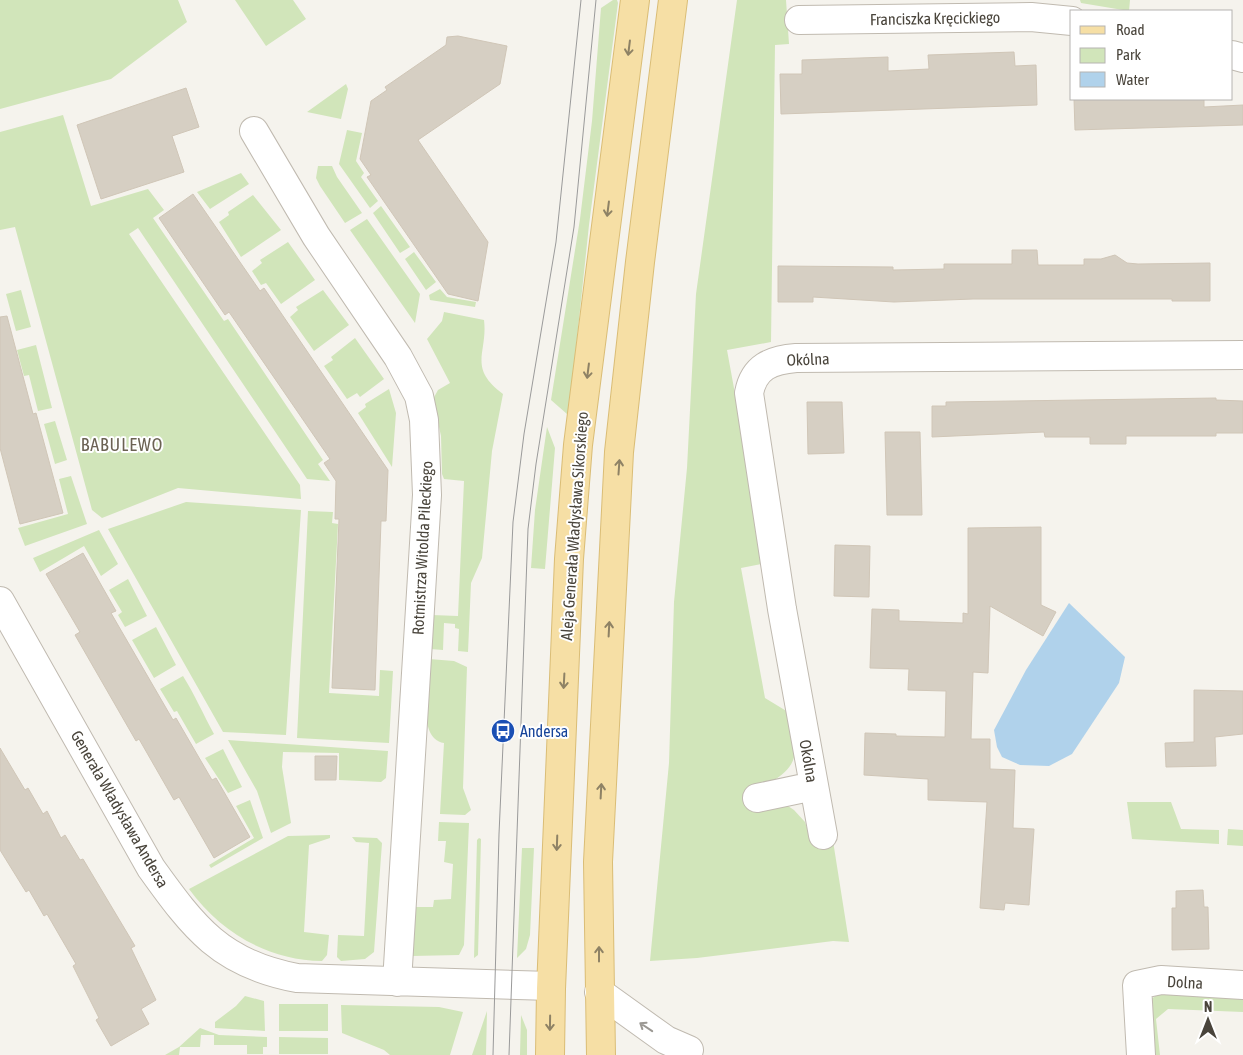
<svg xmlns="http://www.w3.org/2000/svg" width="1243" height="1055" viewBox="0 0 1243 1055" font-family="'Asap Condensed',sans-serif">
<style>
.green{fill:#d1e5ba}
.water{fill:#b0d2eb}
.building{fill:#d6cfc3;stroke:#d0c6b7}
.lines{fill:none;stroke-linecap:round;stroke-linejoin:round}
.minor-casing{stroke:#c0bab0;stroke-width:30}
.major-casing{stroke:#dabd76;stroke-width:30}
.minor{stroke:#fff;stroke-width:28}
.major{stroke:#f6dfa5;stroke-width:28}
.tram{stroke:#9a9a9a;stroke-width:1}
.oneway{stroke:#8e8265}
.oneway2{stroke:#9b9893}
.labels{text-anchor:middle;stroke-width:4;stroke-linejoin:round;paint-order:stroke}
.street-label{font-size:16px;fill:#49443b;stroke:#fff}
.transit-label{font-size:16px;fill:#164399;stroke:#fff;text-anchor:start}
.neighbourhood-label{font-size:18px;letter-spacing:1px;fill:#6b6253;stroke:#fff}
</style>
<rect width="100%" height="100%" fill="#f5f3ed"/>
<path class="green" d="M0 0H178L187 22 111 79 0 109Z
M235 0H293L306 19 266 46Z
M613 0H617L618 3 589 225 569 414H567L551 400 580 219 592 121 601 8Z
M737 0H786L789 44 775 45 771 342 727 350 766 563 741 568 765 698 788 712C795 746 805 762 771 782L785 804 794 810 805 822 812 843 833 841 849 942 833 941 697 958 650 961 669 763 674 602 687 468 696 294Z
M1080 0H1130L1129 11 1081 3Z
M346 84 348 89 341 119 307 112Z
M63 115 91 206 148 189 164 210 153 218 224 321 228 319 323 460 318 464 330 481 307 479 138 228 129 234 300 485 301 499 178 488 102 518 92 510 15 227 0 230V132Z
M347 130 362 133 356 161 364 173 361 177 378 201 370 208 339 164Z
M318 166H332L337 177 362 213 345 223 320 186 316 178Z
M241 173 249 184 210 209 197 192Z
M253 195 281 230 241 257 219 222 229 215 228 212Z
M381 206 410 247 400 253 373 213Z
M367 219 420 294 415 323 350 230Z
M288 242 315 280 281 304 266 283 261 285 252 271 262 263 260 260Z
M414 252 436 282 426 290 405 259Z
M440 289 447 297 476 302 475 307 430 300 429 295Z
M21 290 31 327 16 331 6 294Z
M323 290 349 325 314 351 290 317 298 310 296 307Z
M444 312 484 320C488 353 467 367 503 394L492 451 482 558 471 583 468 652 458 651 459 629 455 628V624L444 623 443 650 430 649 432 615 458 616 464 481 444 479 442 474 441 436 433 399 438 390 450 383 427 339 442 321Z
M355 338 384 379 360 397 357 393 347 399 324 366 333 360 331 357Z
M36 345 52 408 38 411 29 375 24 376 17 350Z
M389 389 396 413 392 467 358 413 366 407 365 404Z
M55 421 67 460 55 464 44 424Z
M547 427 555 448 545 569 531 568 535 510Z
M71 476 87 524 25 546 18 528 68 514 59 479Z
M186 502 301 510 286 735 223 732 108 529Z
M308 511 333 512 332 523 338 524 329 693 379 696 380 670 393 671 389 743 297 738Z
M99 530 118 564 101 576 84 546 40 572 33 558Z
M128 579 147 616 125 627 118 615 122 612 109 590Z
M156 627 176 665 154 678 132 640Z
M429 659 454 661 467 667 463 788 471 810 465 815 440 814 444 743C416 739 428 680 429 659Z
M183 676C195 695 203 714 214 734L196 744 177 711 174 712 160 689Z
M228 740 388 751 386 778 381 782 339 780V753L283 752 282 767 291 823 271 833 257 791Z
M223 749 242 787 228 793 205 758Z
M250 800 263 838 211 868 209 865 254 838 236 806Z
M1127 802H1171L1181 829 1219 830V844L1132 839Z
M439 822 469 823 464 945 459 955 412 956 414 907H433L434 900 451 899 453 864 444 862 446 841H438Z
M1228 829 1243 830V846L1227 845Z
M330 835V838L309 845 304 932 329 935 327 955 322 961C268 960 221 933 189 889L288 836Z
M352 837 377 838 382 843 374 952 365 959 341 961 337 957 338 935 364 936 369 843 356 842Z
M479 838 481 839 478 955 474 958 477 840Z
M522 848H534L530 935 526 949 517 958Z
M1158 994 1243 998V1012L1168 1009 1156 1019 1160 1055H1150L1146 1003Z
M245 996 264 1001 265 1031 215 1028V1022L236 1006Z
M279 1004H328V1031H279Z
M341 1005 439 1007 463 1012 450 1055H390L384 1050 342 1033Z
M487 1011 486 1055H472Z
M521 1015 527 1030V1055H520Z
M200 1028 219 1035 267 1037V1047H263V1054H247V1045H214V1035H201L200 1047H180L179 1055H165L179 1047Z
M279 1037 328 1038V1054H279Z"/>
<path class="water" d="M1069 603 1125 657 1119 683 1072 754 1049 766 1020 765 1002 757 997 747 994 730 1026 670Z"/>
<path class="building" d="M458 36 507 46 500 84 418 140 488 242 478 301 448 294 367 177 371 175 360 159 371 101 387 90 385 87 446 45 447 37Z
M1014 52 1015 66 1036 65 1037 105 781 114 780 74H802V60L888 57V71L929 69 928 55Z
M186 88 199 127 172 136 184 172 101 199 77 125Z
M1074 99H1204V107L1243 105V125L1075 130Z
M193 194 260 291 264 288 388 470 386 521H381L375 690 332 688 339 519H335L336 481 324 463 330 459 229 312 225 315 159 218Z
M1012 250H1037L1038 265H1084V259H1101L1115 255 1127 263 1138 264 1210 263V301H1172V299H973L894 302 813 297V302H778V266L893 267V270L944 269V264H1012Z
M7 316 33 414 36 413 63 513 20 524 0 448V317Z
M1216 398V400L1243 401V433H1216V436H1126V444H1090V437H1045L1044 432 932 437V406H946V402Z
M807 402H842L844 453 808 454Z
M885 432H920L922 515H887Z
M1041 527V605L1056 612 1043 636 990 606 988 673 973 672 971 739H990V769L1015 770 1013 828 1034 829 1029 905 1005 903 1004 910 980 908 987 802 928 800V779L864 775 865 733 896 734V736L945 737 946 691 908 690 909 669 870 668 872 609 899 610V621L963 623V613L968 614V528Z
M835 545 870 546 869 597 834 596Z
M83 553 116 611 111 613 173 720 176 718 212 780 216 778 250 837 214 858 179 797 174 800 139 739 136 741 75 635 80 632 46 574Z
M1194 690 1243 691V734L1215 737 1216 766 1166 767 1165 743 1194 742Z
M0 748 25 790 28 788 43 814 47 811 61 838 65 835 80 860 83 859 135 946 131 948 156 1000 141 1009 149 1024 111 1046 96 1020 99 1018 73 966 76 964 47 914 44 916 29 890 26 892 0 850Z
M315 756H337L336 780H315Z
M1203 890 1204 907H1208L1209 949 1172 950V908H1176V891Z"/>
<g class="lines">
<g class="minor-casing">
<path id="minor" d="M799 20 1031 17 1072 21
M1232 55 1243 58
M254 131 316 236 398 357 419 396 424 420 427 495 397 982
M0 601 151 868C194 928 221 964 297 978L551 986
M757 798 814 786
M823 835 782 609 749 393C754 367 771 360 796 358L1243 355
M599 992 666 1040 689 1050
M1141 1055 1137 985 1161 980 1243 985"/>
</g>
<g class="major-casing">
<path id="major" d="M550 1055 551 989 569 559 578 445 635 0
M601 1055 598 862 619 452 640 262 673 0"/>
</g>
<use href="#minor" class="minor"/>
<use href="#major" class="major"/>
<path class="tram" d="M493 1055 499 834 513 522 524 434 556 242 581 0
M509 1055 528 529 536 464 574 227 596 0"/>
</g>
<defs><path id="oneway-shaft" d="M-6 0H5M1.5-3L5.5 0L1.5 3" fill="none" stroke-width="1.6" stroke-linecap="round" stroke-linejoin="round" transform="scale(1.25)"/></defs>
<g class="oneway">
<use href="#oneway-shaft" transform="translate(629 48) rotate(97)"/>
<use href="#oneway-shaft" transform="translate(608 209) rotate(97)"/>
<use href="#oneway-shaft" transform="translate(588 371) rotate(97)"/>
<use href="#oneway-shaft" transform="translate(619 467) rotate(-86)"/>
<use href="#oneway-shaft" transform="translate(609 629) rotate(-87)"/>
<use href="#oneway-shaft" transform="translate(564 681) rotate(93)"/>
<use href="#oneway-shaft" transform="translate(601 791) rotate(-87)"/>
<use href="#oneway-shaft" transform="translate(557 843) rotate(92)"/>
<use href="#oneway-shaft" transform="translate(599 954) rotate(-90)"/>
<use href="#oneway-shaft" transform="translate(550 1023) rotate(91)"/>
</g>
<use class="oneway2" href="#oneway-shaft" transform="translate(646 1027) rotate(-146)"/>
<defs>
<g id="bus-disc" transform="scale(1.25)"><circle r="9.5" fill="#1a4fb4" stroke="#fff"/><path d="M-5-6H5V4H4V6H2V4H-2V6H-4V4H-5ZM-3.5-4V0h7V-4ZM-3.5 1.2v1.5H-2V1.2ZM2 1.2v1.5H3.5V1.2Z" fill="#fff"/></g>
</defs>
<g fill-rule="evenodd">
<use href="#bus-disc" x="503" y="731"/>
</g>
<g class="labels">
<g class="street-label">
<text transform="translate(935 18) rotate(-1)" y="6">Franciszka Kręcickiego</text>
<text transform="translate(808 359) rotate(-2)" y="6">Okólna</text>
<text transform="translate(574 526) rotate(-86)" y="6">Aleja Generała Władysława Sikorskiego</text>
<text transform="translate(422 548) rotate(-87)" y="6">Rotmistrza Witolda Pileckiego</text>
<text transform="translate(809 761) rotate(80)" y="6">Okólna</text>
<text transform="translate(120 809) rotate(60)" y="6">Generała Władysława Andersa</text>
<text transform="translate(1185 982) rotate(3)" y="6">Dolna</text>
</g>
<g class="transit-label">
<text x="520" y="737">Andersa</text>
</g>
<g class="neighbourhood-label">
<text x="122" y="451">BABULEWO</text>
</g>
</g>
<rect x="1070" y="10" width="162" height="90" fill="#ffffff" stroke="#b6b4b1"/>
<rect x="1080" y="26" width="25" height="8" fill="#f6dfa5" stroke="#b6b4b1"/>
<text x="1116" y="35" font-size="15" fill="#49443b">Road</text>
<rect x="1080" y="48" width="25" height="15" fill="#d1e5ba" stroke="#b6b4b1"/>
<text x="1116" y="60" font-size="15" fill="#49443b">Park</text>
<rect x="1080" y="72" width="25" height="15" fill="#b0d2eb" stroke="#b6b4b1"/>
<text x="1116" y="85" font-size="15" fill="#49443b">Water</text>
<g transform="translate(1208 1020)" stroke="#ffffff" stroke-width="4" paint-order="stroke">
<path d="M0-4L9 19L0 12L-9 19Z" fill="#49443b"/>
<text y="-8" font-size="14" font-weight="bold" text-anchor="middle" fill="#49443b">N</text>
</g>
</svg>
